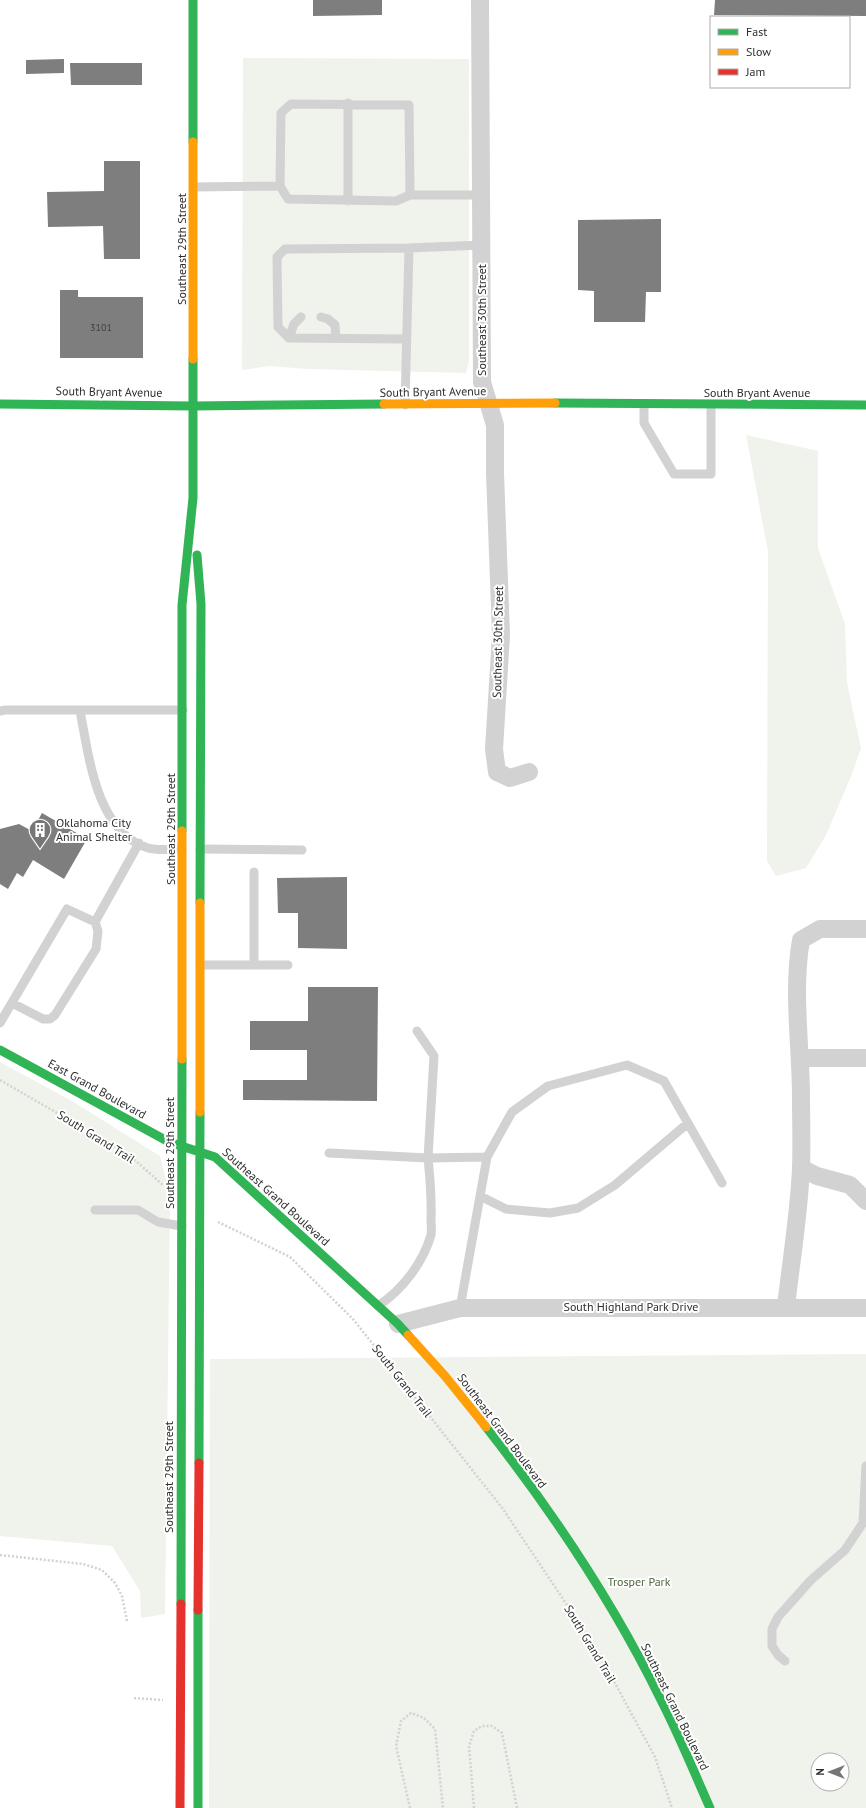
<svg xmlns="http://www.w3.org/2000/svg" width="866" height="1808" viewBox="0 0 866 1808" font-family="'PT Sans',sans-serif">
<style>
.green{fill:#eff3eb;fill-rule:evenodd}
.building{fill:#7e7e7e}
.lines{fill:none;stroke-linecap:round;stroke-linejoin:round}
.path{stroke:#d2d2d2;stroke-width:2.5;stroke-dasharray:2 2;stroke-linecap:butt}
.lane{stroke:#d2d2d2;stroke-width:9}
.street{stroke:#d2d2d2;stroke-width:18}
.fast{stroke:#30b455;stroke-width:9}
.slow{stroke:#ff9f0a;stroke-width:9}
.jam{stroke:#e5322d;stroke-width:9}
.labels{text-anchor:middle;stroke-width:4;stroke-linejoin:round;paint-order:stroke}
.number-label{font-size:10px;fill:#414141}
.street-label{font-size:12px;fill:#2d2d2d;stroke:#fff}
.poi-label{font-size:12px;fill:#2d2d2d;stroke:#fff;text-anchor:start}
.park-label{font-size:12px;fill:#4f663c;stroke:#fff}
</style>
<rect width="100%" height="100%" fill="#fff"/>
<path class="green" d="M243 58 469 59V362L466 373 308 369 269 366 242 370Z
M746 435 818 451V548L845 624 847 683 861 748 852 774 826 835 806 868 776 876 767 861 768 551Z
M0 1062 72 1101 160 1156 170 1197 165 1614 141 1618 140 1591 112 1546 0 1536Z
M866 1354V1808H209L210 1359ZM818 1760H842V1784H818Z"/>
<path class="building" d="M313 0H382V15L313 16Z
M715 0H866V16L714 15Z
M64 59V73L26 74V60Z
M70 63H142V85H71Z
M104 161H140V259H104L103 226 48 227 47 192 104 191Z
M661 219V292H646L645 322H594V291L578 290V220Z
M60 290H78V297H143V358H60Z
M42 813 87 839 64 879 33 860 23 877 17 873 8 889 0 884V829L19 824 32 831Z
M347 877V949L298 948V913H278L277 878Z
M308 987H378L377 1101 243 1100V1080H307V1050H250V1021H308Z"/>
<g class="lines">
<path class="path" d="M0 1080 128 1154 164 1186
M218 1222 290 1257 353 1319 503 1509 597 1650 655 1757 672 1808
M0 1555 83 1564 102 1570 115 1583 122 1596 127 1621
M134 1698 163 1700
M410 1808 396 1746 401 1721 411 1713 424 1718 435 1729 443 1808
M474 1808 469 1746 474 1731 482 1726H492L502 1733 517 1808"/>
<path class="lane" d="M348 103V201
M194 187 280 186 281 113 291 104 409 105 410 195 396 201 288 199 280 186
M410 195H482
M321 317 328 319 335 325 336 338
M289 338 294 324 301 317
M406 339 289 338 278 327 277 257 285 249 409 248 482 245
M644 404V423L674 474H711V405
M405 405 409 248
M0 711 5 710H183
M80 711C89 756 96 832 148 848 158 851 172 849 182 849
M200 849 302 850
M200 965H288
M254 965V872
M12 1003 43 1019H50L55 1015 96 949 98 931 95 922
M0 1023 67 909 95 922 139 843
M329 1153 428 1158 434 1056 417 1031
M487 1157 512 1112 548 1086 627 1065 664 1081 722 1183
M480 1196 506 1209 550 1213 578 1208 615 1185 688 1123
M95 1210H138L158 1222 182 1226
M378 1306C402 1290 423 1263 431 1235 432 1230 431 1224 431 1219 432 1198 430 1178 428 1158L487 1157 460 1308
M785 1661 778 1655 772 1646V1629L778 1617 810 1581 845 1550 863 1523 866 1466"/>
<path class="street" d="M480 0 482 382 495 425V473L501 635 494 749 497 772 510 778 529 772
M801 1058H866
M801 1168 817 1176 850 1185 866 1201
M786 1307C791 1261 799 1215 801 1168 802 1145 801 1121 801 1098 801 1045 792 992 801 940L820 929H866
M398 1324 460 1308H866"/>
<path class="fast" d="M193 0V142
M555 403 866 405
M0 404 194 406 384 404
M197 555 201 604 200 903
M182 831V605L193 498V359
M0 1050 169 1142 215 1157 398 1324 408 1335
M486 1427C552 1511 614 1604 661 1700 679 1735 694 1772 710 1808
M199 1463 200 1112
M181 1604 182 1059
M198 1808V1610"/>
<path class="slow" d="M193 142V359
M384 404 555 403
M182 831V1059
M200 1112V903
M408 1335 445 1376 486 1427"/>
<path class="jam" d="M198 1610 199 1463
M180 1808 181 1604"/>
</g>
<defs>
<g id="building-pin" transform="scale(1.15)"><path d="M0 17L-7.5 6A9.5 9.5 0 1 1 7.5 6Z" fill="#767676" stroke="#fff"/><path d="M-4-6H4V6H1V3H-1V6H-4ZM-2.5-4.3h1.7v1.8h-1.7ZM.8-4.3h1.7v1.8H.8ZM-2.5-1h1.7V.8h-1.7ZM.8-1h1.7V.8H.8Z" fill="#fff"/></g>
</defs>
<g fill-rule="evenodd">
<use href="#building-pin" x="40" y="830"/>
</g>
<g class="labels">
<g class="number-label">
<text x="101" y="331">3101</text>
</g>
<g class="street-label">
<text transform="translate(182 249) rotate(-90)" y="4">Southeast 29th Street</text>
<text transform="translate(482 320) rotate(-90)" y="4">Southeast 30th Street</text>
<text transform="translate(109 392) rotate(1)" y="4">South Bryant Avenue</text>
<text transform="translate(433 392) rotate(-1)" y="4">South Bryant Avenue</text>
<text x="757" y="397">South Bryant Avenue</text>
<text transform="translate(498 642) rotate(-89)" y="4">Southeast 30th Street</text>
<text transform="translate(171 829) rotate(-90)" y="4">Southeast 29th Street</text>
<text transform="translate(97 1089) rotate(29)" y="4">East Grand Boulevard</text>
<text transform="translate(96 1137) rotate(32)" y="4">South Grand Trail</text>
<text transform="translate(170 1153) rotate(-90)" y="4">Southeast 29th Street</text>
<text transform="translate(276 1197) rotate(42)" y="4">Southeast Grand Boulevard</text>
<text x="631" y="1311">South Highland Park Drive</text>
<text transform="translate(402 1381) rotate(52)" y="4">South Grand Trail</text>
<text transform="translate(502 1431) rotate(53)" y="4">Southeast Grand Boulevard</text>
<text transform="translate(169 1477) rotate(-90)" y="4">Southeast 29th Street</text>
<text transform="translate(590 1644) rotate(59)" y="4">South Grand Trail</text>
<text transform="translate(675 1707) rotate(64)" y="4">Southeast Grand Boulevard</text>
</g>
<g class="poi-label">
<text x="56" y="827">Oklahoma City<tspan x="56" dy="14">Animal Shelter</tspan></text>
</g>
<g class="park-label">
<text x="639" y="1586">Trosper Park</text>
</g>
</g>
<rect x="710" y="16" width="140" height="72" fill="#ffffff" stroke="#ababab"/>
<rect x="718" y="29" width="20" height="6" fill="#30b455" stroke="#ababab"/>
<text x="746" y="36" font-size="12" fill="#2d2d2d">Fast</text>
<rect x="718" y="49" width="20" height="6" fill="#ff9f0a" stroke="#ababab"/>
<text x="746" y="56" font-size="12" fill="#2d2d2d">Slow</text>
<rect x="718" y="69" width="20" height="6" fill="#e5322d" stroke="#ababab"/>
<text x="746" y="76" font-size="12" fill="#2d2d2d">Jam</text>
<g transform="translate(830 1772) rotate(270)"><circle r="19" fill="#ffffff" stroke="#ababab"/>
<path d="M0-3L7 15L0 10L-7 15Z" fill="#767676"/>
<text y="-6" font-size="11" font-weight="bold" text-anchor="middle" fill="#2d2d2d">N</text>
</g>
</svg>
